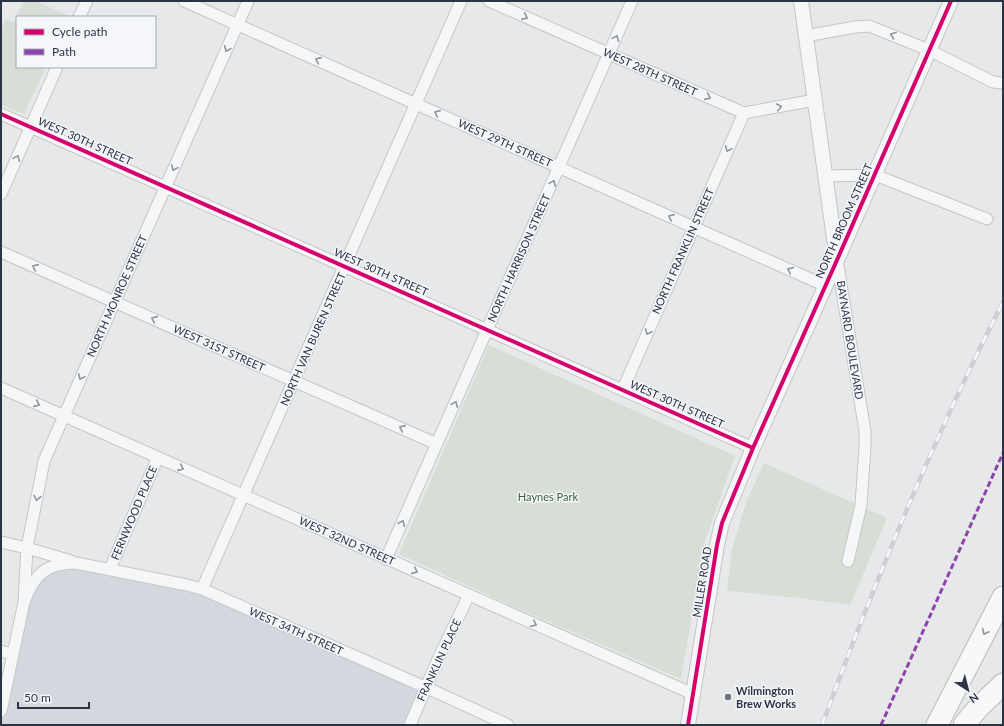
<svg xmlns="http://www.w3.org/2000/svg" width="1004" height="726" viewBox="0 0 1004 726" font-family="Lato,sans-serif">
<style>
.built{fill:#d4d7dd}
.green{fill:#d6ded6}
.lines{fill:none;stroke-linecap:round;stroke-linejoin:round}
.minor-casing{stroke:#c4c6c8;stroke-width:13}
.tertiary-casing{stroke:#c4c6c8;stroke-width:16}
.motorway-casing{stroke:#b8bbbf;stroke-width:23}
.minor{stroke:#f5f6f7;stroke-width:11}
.tertiary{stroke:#f5f6f7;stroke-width:14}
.motorway{stroke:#f8f8f8;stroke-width:21}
.rail-casing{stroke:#cecfd2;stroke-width:4.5}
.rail{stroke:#f4f6f9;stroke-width:3;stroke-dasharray:9;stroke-linecap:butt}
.quiet{stroke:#8e44ad;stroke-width:3;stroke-dasharray:6 3;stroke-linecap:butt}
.cycleway-casing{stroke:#f4f6f9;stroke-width:6}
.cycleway{stroke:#d6006c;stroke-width:4}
.oneway{stroke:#90959e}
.oneway2{stroke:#92969e}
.poi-dot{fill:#6c737f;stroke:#f4f6f9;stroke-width:1.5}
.labels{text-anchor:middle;stroke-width:3;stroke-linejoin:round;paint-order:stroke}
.street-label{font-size:11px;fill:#2b3445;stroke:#f4f6f9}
.park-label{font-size:11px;fill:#3f6138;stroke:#f4f6f9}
.poi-label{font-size:11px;font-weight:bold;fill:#2b3445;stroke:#f4f6f9;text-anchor:start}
</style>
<rect width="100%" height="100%" fill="#e6e8ea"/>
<path class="built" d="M69 563 202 589 425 687 409 725H1V712L33 581Z"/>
<path class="green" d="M24 1H35L69 16 68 17H17V67H46L24 114 1 105V30L6 19 14 22Z
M489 345 735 456 705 541 681 679 501 601 399 554Z
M764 463 887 518 850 605 799 598 727 591 732 549 747 500Z"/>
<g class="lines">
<g class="minor-casing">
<path id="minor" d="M184 1 826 286
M489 1 744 113 815 100
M79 17 87 1
M805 36 855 27 869 26 929 50 993 82 1003 83
M1 114 753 448
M825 176 875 175 987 219
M1 194 57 67
M1 252 437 444
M837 260 865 431V447L861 505 848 561
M1 388 693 694
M623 389 744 113
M1 542 27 548 71 561
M386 559 632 1
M110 569 158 457
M202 589 461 1
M24 602 27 548 44 461 248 1
M1 651 13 654
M1 711 24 602C34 575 45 563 76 563L187 585 202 589 425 687 508 725
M410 725 439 657 469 595"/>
</g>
<g class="tertiary-casing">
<path id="tertiary" d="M801 1 837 260
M688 725 717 545 722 523 753 448 837 260 951 1"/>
</g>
<g class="motorway-casing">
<path id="motorway" d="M937 725 1003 597
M964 725 978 708 1003 684"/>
</g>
<use href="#minor" class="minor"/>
<use href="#tertiary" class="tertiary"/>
<use href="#motorway" class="motorway"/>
<g class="rail-casing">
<path id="rail" d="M822 725C875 581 933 439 1003 302"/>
</g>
<use href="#rail" class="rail"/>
<path class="quiet" d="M881 725 1003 453"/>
<g class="cycleway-casing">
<path id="cycleway" d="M1 114 753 448
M688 725 717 545 722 523 753 448 837 260 951 1"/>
</g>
<use href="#cycleway" class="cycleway"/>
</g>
<defs><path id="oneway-chevron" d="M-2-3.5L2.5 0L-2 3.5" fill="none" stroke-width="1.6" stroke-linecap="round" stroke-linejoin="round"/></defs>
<g class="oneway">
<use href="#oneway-chevron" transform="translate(525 17) rotate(24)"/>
<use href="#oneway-chevron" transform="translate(893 35) rotate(-158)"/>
<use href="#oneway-chevron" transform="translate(616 38) rotate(-66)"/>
<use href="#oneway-chevron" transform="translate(227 49) rotate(114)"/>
<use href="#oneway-chevron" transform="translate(318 60) rotate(-156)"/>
<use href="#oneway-chevron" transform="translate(708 97) rotate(24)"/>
<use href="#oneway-chevron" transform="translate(779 107) rotate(-11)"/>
<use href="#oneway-chevron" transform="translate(437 113) rotate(-156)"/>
<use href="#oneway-chevron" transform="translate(728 149) rotate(114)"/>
<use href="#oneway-chevron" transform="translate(17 158) rotate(-66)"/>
<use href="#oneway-chevron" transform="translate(174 168) rotate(114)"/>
<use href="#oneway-chevron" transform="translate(553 183) rotate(-66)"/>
<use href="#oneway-chevron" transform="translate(671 217) rotate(-156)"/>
<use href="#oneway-chevron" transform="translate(35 267) rotate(-156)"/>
<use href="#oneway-chevron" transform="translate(790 270) rotate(-156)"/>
<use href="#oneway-chevron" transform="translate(154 319) rotate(-156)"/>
<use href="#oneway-chevron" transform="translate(648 332) rotate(114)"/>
<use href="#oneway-chevron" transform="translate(81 377) rotate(114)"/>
<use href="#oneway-chevron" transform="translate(37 404) rotate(24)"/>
<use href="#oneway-chevron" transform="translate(455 404) rotate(-66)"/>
<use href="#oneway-chevron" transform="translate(402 428) rotate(-156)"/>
<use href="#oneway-chevron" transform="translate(181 468) rotate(24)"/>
<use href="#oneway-chevron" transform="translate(37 498) rotate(101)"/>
<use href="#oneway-chevron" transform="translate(402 523) rotate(-66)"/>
<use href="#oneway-chevron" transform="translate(415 571) rotate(24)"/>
<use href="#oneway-chevron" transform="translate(534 624) rotate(24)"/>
</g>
<use class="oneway2" href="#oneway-chevron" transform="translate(985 632) rotate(117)"/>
<circle class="poi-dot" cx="728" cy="697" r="4"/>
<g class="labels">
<g class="street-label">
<text transform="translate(650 72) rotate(24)" y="4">WEST 28TH STREET</text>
<text transform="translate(85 141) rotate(24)" y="4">WEST 30TH STREET</text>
<text transform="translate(505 143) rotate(24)" y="4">WEST 29TH STREET</text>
<text transform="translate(844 221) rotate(-66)" y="4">NORTH BROOM STREET</text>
<text transform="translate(683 251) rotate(-66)" y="4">NORTH FRANKLIN STREET</text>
<text transform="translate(519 258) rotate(-66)" y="4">NORTH HARRISON STREET</text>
<text transform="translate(381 272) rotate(24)" y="4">WEST 30TH STREET</text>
<text transform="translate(117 296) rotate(-66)" y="4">NORTH MONROE STREET</text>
<text transform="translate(313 339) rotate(-66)" y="4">NORTH VAN BUREN STREET</text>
<text transform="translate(850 340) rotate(81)" y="4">BAYNARD BOULEVARD</text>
<text transform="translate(219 348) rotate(24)" y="4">WEST 31ST STREET</text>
<text transform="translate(677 404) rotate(24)" y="4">WEST 30TH STREET</text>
<text transform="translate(134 513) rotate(-67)" y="4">FERNWOOD PLACE</text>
<text transform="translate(347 541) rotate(24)" y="4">WEST 32ND STREET</text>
<text transform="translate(702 582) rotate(-81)" y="4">MILLER ROAD</text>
<text transform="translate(296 631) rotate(24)" y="4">WEST 34TH STREET</text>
<text transform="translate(439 660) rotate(-65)" y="4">FRANKLIN PLACE</text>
</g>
<g class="park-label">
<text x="548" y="501">Haynes Park</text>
</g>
<g class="poi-label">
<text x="736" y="695">Wilmington<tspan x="736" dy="13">Brew Works</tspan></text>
</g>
</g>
<rect width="1004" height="726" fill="none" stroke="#2b3445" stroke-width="4"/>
<rect x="16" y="16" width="140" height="52" fill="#f4f6f9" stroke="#a4a8b1"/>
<rect x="24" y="29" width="20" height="6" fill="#d6006c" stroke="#a4a8b1"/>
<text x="52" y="36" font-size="12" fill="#2b3445">Cycle path</text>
<rect x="24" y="49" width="20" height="6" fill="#8e44ad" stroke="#a4a8b1"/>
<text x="52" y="56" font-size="12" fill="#2b3445">Path</text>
<g transform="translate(968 690) rotate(144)" stroke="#f4f6f9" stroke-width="3" paint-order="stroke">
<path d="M0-3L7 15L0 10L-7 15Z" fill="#2b3445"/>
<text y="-6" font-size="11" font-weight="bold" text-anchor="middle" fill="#2b3445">N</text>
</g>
<path d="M18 702v6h71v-6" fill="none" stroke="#2b3445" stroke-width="2"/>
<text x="24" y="702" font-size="12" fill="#2b3445" stroke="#f4f6f9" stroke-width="3" paint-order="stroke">50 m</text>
</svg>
